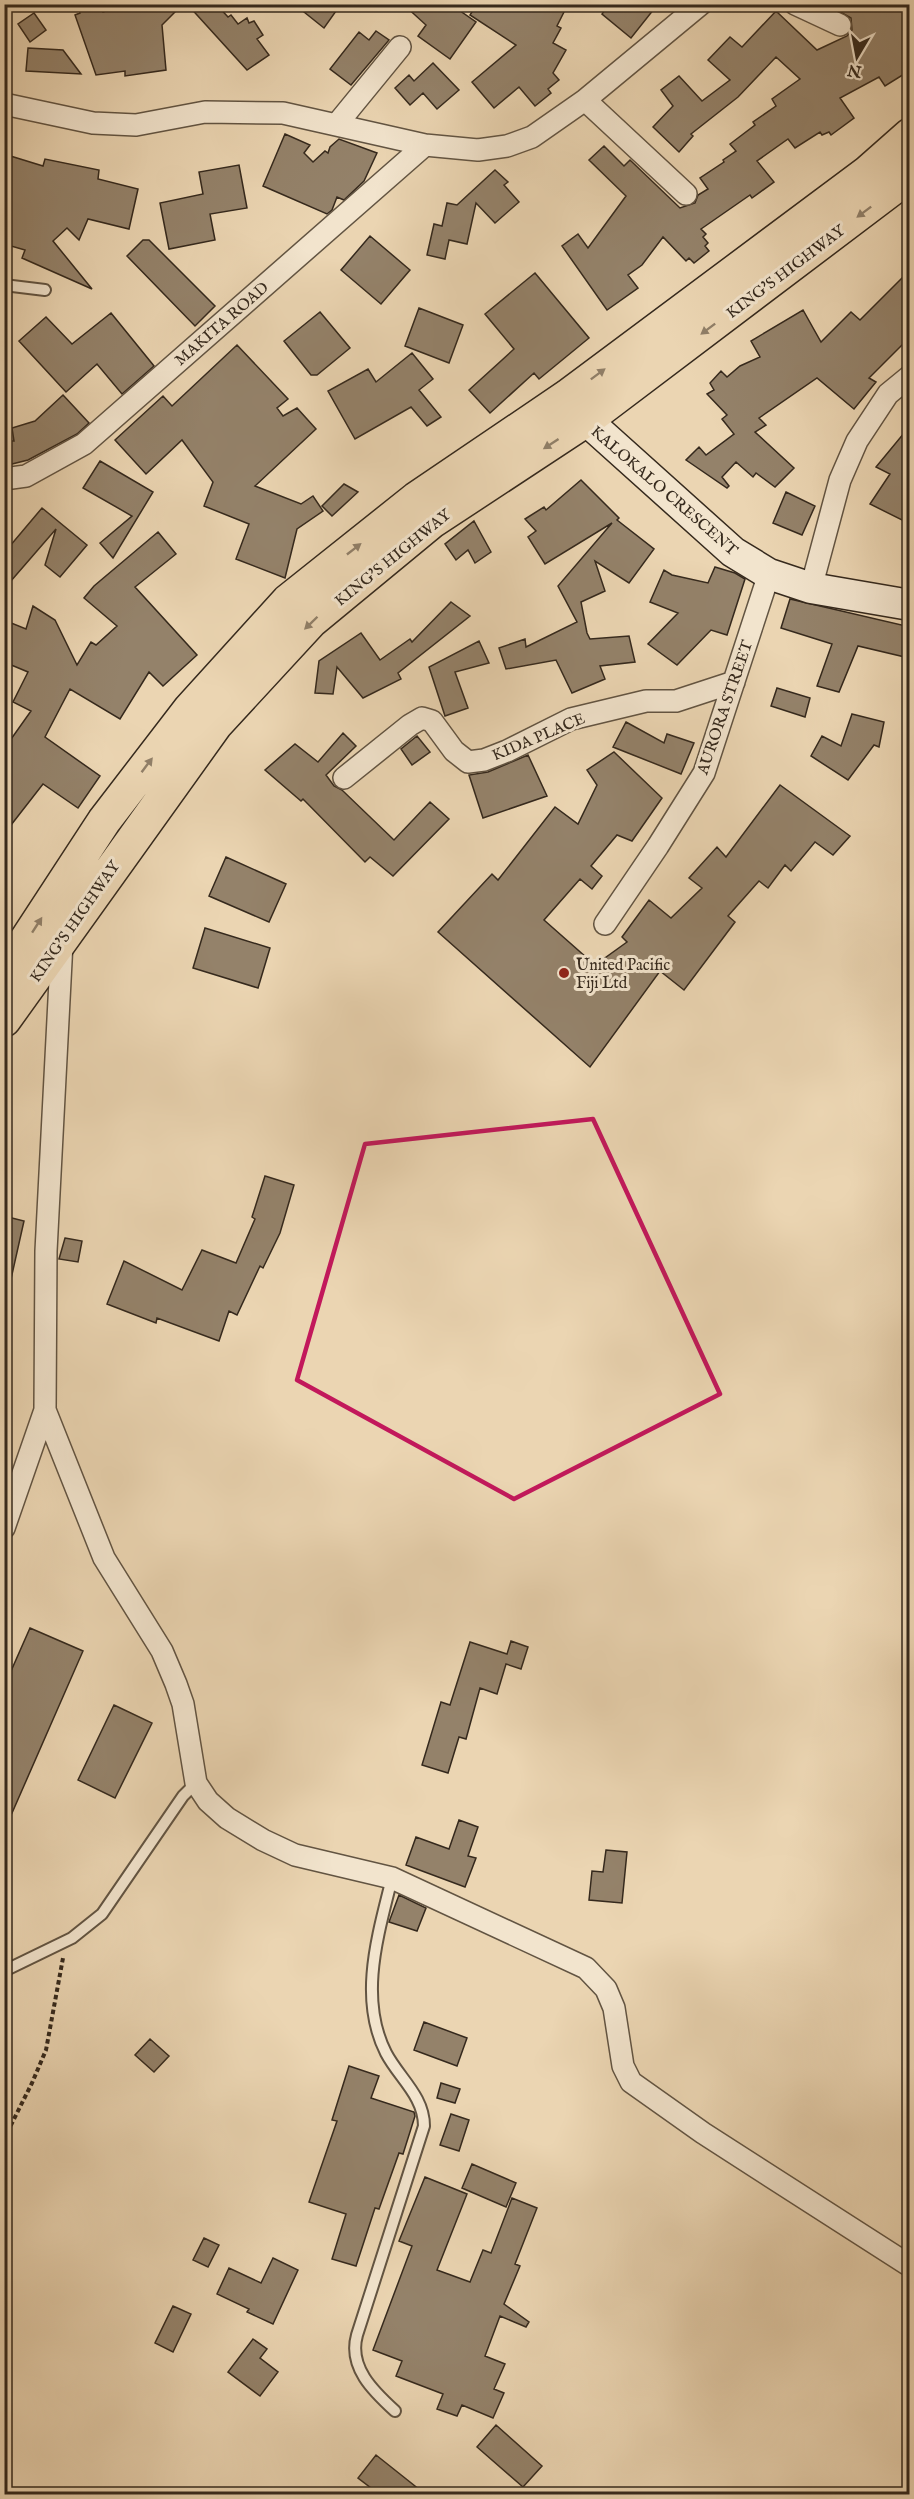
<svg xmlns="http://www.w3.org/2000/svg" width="914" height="2499" viewBox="0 0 914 2499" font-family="'IM FELL English',serif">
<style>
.building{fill:#94826a;stroke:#35291d;stroke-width:1.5}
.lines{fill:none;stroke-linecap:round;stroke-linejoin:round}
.lane-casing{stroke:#625442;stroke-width:14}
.street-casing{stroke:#625442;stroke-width:24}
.secondary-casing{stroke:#35291d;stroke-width:33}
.highway-casing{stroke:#35291d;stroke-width:36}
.path{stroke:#35291d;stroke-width:4;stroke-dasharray:4.5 3;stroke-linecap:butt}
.lane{stroke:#f2e4cd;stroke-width:10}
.street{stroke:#f2e4cd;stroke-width:21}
.secondary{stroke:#f2e4cd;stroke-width:30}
.highway{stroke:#ebd5b2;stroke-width:33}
.oneway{fill:#907f68}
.marked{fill:none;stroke:#c2185b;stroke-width:4.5;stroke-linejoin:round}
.poi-dot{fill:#8f2418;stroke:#f2e4cd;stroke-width:2}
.labels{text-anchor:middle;stroke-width:6;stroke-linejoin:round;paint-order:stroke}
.street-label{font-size:16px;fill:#35291d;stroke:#f2e4cd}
.poi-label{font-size:16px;fill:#35291d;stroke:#f2e4cd;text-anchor:start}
</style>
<rect width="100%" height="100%" fill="#ebd5b2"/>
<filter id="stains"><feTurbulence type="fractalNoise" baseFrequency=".00333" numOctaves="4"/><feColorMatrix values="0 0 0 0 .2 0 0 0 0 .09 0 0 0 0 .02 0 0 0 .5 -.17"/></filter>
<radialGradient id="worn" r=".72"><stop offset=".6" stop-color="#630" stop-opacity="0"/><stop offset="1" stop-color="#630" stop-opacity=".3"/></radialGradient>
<path class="building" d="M77 4H100L103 12 126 4H183L162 25 166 70 125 76V71L96 75 75 15 80 13Z
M187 4H216L228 17 231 15 238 24 247 18 249 23 254 21 263 35 257 39 269 55 247 70Z
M294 4H341L324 28Z
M403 4H450L476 22 450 59 418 36 426 25Z
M477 4H568L557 26 561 28 553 43 566 50 553 73 559 80 548 89 551 93 535 106 519 87 494 108 472 82 516 45 470 15Z
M609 4H658L631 38 602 14Z
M826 4H909V71L885 86 879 77 840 98 854 118 831 135 829 132 822 135 820 132 795 148 788 139 757 161 774 182 752 198 750 195 701 229 706 234 703 237 708 243 705 246 709 251 694 263 689 258 686 261 663 237 642 265 628 275 638 288 607 310 562 246 578 234 588 248 626 196 589 160 604 146 624 166 630 160 680 208 695 203 698 195 708 189 700 178 724 162 723 160 736 151 730 144 755 125 753 122 776 106 772 99 800 79 776 57 738 97 691 134 693 136 679 152 653 127 673 106 661 90 679 76 702 101 730 80 708 60 730 37 742 47 776 11 817 50 847 36 852 30 851 18Z
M34 13 46 30 30 42 18 24Z
M376 31 389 40 351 85 330 69 359 32 369 40Z
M28 48 63 50 81 74 26 71Z
M433 63 459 90 437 109 423 93 410 105 395 88 409 75 414 81Z
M285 134 310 145 304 153 313 162 325 151 328 153 330 147 339 139 377 153 364 181 344 200 337 197 332 210 327 214 263 186Z
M4 154 43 166 45 159 99 170 98 179 138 189 129 229 88 219 79 240 67 228 53 241 92 289 22 258 25 250 4 244Z
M239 165 247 208 210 214 215 240 169 249 160 203 203 194 199 172Z
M495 170 508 182 504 185 519 202 495 223 476 203 467 244 449 240 445 259 427 255 434 224 442 226 447 203 457 205Z
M370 236 410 270 381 304 341 270Z
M143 240H149L215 306 195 326 127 256Z
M909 271V338L869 378 876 382 854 409 817 378 759 418 766 425 755 432 794 468 775 487 756 473 753 477 736 462 722 477 729 486 727 488 686 460 699 447 706 455 734 434 722 419 727 415 707 394 714 390 710 383 721 371 727 377 740 366 760 357 751 341 803 310 821 342 851 312 860 320Z
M535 273 589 338 539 379 534 373 490 413 469 390 514 349 485 314Z
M419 308 463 325 449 363 405 346Z
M320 312 350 348 317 375H311L284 341Z
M111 313 154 366 122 394 97 364 66 392 19 341 46 317 72 344Z
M237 345 288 399 277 408 283 416 297 408 316 429 255 486 301 504 313 496 323 511 297 529 285 578 236 559 249 524 204 506 213 482 182 440 146 474 115 440 163 396 172 406Z
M412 353 433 379 419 390 441 417 427 426 411 407 355 439 328 391 368 369 376 382Z
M63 395 89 423 77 434 28 460 4 466V441H14L12 428 35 421Z
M909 427V512L906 522 870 504 890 474 876 467Z
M100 461 153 492 113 558 100 543 132 516 83 488Z
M581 480 619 518 617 520 654 549 629 583 595 561 605 591 581 602 587 633 590 639 629 636 635 662 600 666 605 679 572 693 556 660 506 669 499 648 525 639 526 647 577 622 558 586 612 523 545 564 528 537 536 531 525 519 544 507 546 510Z
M344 484 358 492 332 516 322 506Z
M786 492 815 506 802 535 773 523Z
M42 508 87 545 60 577 45 565 56 529 4 589V553Z
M474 521 491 552 475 563 468 550 456 560 445 544Z
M158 532 176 554 135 587 197 655 163 686 149 672 120 719 70 689 45 737 100 776 78 808 43 784 4 834V749L31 711 13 702 28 672 4 662V620L26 629 33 606 55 620 77 665 91 642 96 645 117 626 84 598 94 586Z
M715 567 735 573 745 579 727 635 711 630 677 665 648 644 678 613 650 602 664 570 672 575 708 583Z
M790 599 906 626 904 640H909V658L858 646 839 692 817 686 832 644 781 628Z
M451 602 470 616 398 673 401 679 363 698 337 667 333 694 315 693 319 661 361 633 380 660 410 639 412 642Z
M479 641 489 663 455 672 468 708 445 716 429 667Z
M777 688 810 698 805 717 771 706Z
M852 714 884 722 879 747 874 745 848 780 811 756 822 736 841 746Z
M626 722 664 743 667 734 694 743 681 774 613 747Z
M343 733 356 746 326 775 334 786 342 790 394 840 430 802 449 819 393 876 370 857 365 862 303 799 301 801 265 770 295 744 318 762Z
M417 736 430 752 412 765 401 749Z
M614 752 662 798 632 841 617 835 591 866 602 876 592 889 580 879 544 920 595 965 627 942 622 937 649 900 671 918 702 888 689 878 717 847 726 857 780 785 850 836 833 855 815 842 791 871 785 865 768 888 759 881 728 916 735 922 684 990 660 971 590 1067 438 932 492 874 498 880 555 807 578 824 597 785 587 770Z
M528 755 547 796 483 818 469 775 488 772Z
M226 857 286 884 269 922 209 896Z
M205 928 270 948 258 988 193 968Z
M265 1176 294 1185 280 1233 263 1268 260 1266 237 1315 229 1311 219 1341 157 1318 156 1323 107 1304 124 1261 182 1290 202 1250 236 1263 255 1219 252 1217Z
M4 1216 24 1221 11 1279 4 1278Z
M65 1238 82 1241 78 1262 59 1259Z
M30 1628 83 1651 5 1829 4 1687Z
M511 1641 528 1647 521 1669 506 1664 497 1694 480 1688 466 1739 459 1737 448 1773 422 1765 441 1702 450 1705 470 1642 507 1654Z
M114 1705 152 1723 115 1798 78 1780Z
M459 1820 478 1827 468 1856 476 1858 465 1887 406 1865 416 1837 449 1849Z
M606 1850 627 1852 622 1903 589 1900 592 1871 603 1872Z
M399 1895 426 1908 417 1931 389 1922Z
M424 2022 467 2038 457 2066 414 2050Z
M150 2039 169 2056 154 2072 135 2055Z
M349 2066 379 2076 371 2098 414 2112 415 2116 403 2154 399 2153 379 2209 375 2208 356 2266 332 2259 346 2214 309 2202 337 2121 332 2120Z
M441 2083 460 2089 455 2103 437 2098Z
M451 2114 469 2120 459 2151 440 2145Z
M472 2164 516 2183 506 2207 462 2188Z
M425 2177 467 2194 437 2270 470 2282 483 2250 491 2253 512 2198 537 2208 515 2264 520 2266 504 2304 529 2322 526 2327 500 2316 485 2356 505 2364 494 2389 504 2393 493 2418 462 2405 457 2416 437 2409 443 2394 396 2376 402 2361 373 2350 412 2246 399 2241Z
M204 2238 219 2245 208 2267 193 2260Z
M273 2258 298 2270 273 2324 247 2312 249 2309 217 2294 229 2268 261 2283Z
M173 2306 191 2314 173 2352 155 2343Z
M253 2339 267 2349 260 2358 278 2372 260 2396 228 2372Z
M496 2425 542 2466 523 2487 477 2447Z
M376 2455 425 2494H379L358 2478Z"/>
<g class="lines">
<g class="lane-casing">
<path id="lane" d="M4 285 45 290
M392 1878C378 1935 358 1998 386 2053 399 2078 424 2096 424 2126L357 2335C348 2367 373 2391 395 2411
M4 1971 72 1938 102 1914 183 1796 196 1783"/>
</g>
<g class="street-casing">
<path id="street" d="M795 4 840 25
M585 100 686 194
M4 104 93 123 136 125 205 112 283 113 425 145 478 150 507 146 532 137 585 100 701 4
M337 124 400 47
M4 479 26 476 84 444 425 145
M811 588 840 480 857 441 888 394 910 376
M344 778 410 725 422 718 432 721 454 751 468 762 484 760 507 751 571 719 646 701H676L734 682
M605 924 658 846 704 773 769 574
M62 942 46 1251 45 1410 104 1558 162 1651 176 1684 183 1704 196 1783 208 1801 227 1818 263 1840 295 1855 392 1878 586 1968 606 1989 614 2008 623 2066 631 2082 703 2133 910 2266
M4 1528 45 1410"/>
</g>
<g class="secondary-casing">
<path id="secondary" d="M572 401 586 420 733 552 769 574 811 588 910 605"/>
</g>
<g class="highway-casing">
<path id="highway" d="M4 974 104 821 190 709 288 601 416 499 568 396 867 173 910 135
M4 1020 216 724 311 621 431 522 586 420 910 175"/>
</g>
<path class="path" d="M4 2139 32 2083 46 2050 63 1958"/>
<use href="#lane" class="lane"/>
<use href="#street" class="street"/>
<use href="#secondary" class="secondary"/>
<use href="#highway" class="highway"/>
</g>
<defs><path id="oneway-solid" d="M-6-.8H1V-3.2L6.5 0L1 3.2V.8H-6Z" transform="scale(1.5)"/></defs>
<g class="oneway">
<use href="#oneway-solid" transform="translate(864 212) rotate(143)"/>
<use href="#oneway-solid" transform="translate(708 329) rotate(143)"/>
<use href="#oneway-solid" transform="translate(598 374) rotate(-37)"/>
<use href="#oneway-solid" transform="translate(551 444) rotate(147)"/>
<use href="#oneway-solid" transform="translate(354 549) rotate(-38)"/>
<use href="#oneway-solid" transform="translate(311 623) rotate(136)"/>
<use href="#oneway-solid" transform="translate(147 765) rotate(-53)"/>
<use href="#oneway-solid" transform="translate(37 925) rotate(-57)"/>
</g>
<path class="marked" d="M593 1119 720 1394 514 1499 297 1380 365 1144Z"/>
<circle class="poi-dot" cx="564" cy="973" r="6"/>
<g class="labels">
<g class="street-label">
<text transform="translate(785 271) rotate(-37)" y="6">KING'S HIGHWAY</text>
<text transform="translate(221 323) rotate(-41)" y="6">MAKITA ROAD</text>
<text transform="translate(665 490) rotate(41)" y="6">KALOKALO CRESCENT</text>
<text transform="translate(392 557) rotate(-39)" y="6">KING'S HIGHWAY</text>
<text transform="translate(724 707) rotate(-71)" y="6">AURORA STREET</text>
<text transform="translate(538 736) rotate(-23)" y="6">KIDA PLACE</text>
<text transform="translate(74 921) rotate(-55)" y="6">KING'S HIGHWAY</text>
</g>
<g class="poi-label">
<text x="576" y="970">United Pacific<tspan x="576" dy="18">Fiji Ltd</tspan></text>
</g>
</g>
<rect width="914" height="2499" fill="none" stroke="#ebd5b2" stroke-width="24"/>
<rect x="6" y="6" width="902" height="2487" fill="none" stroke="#35291d" stroke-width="3"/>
<rect x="12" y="12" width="890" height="2475" fill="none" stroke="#35291d" stroke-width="1.5"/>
<g transform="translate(857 57) rotate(190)" stroke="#f2e4cd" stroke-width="4.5" paint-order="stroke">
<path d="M0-4.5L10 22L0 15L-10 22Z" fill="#35291d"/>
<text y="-9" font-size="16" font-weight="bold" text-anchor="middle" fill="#35291d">N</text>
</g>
<rect width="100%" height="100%" filter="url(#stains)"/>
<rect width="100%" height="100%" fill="url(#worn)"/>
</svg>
